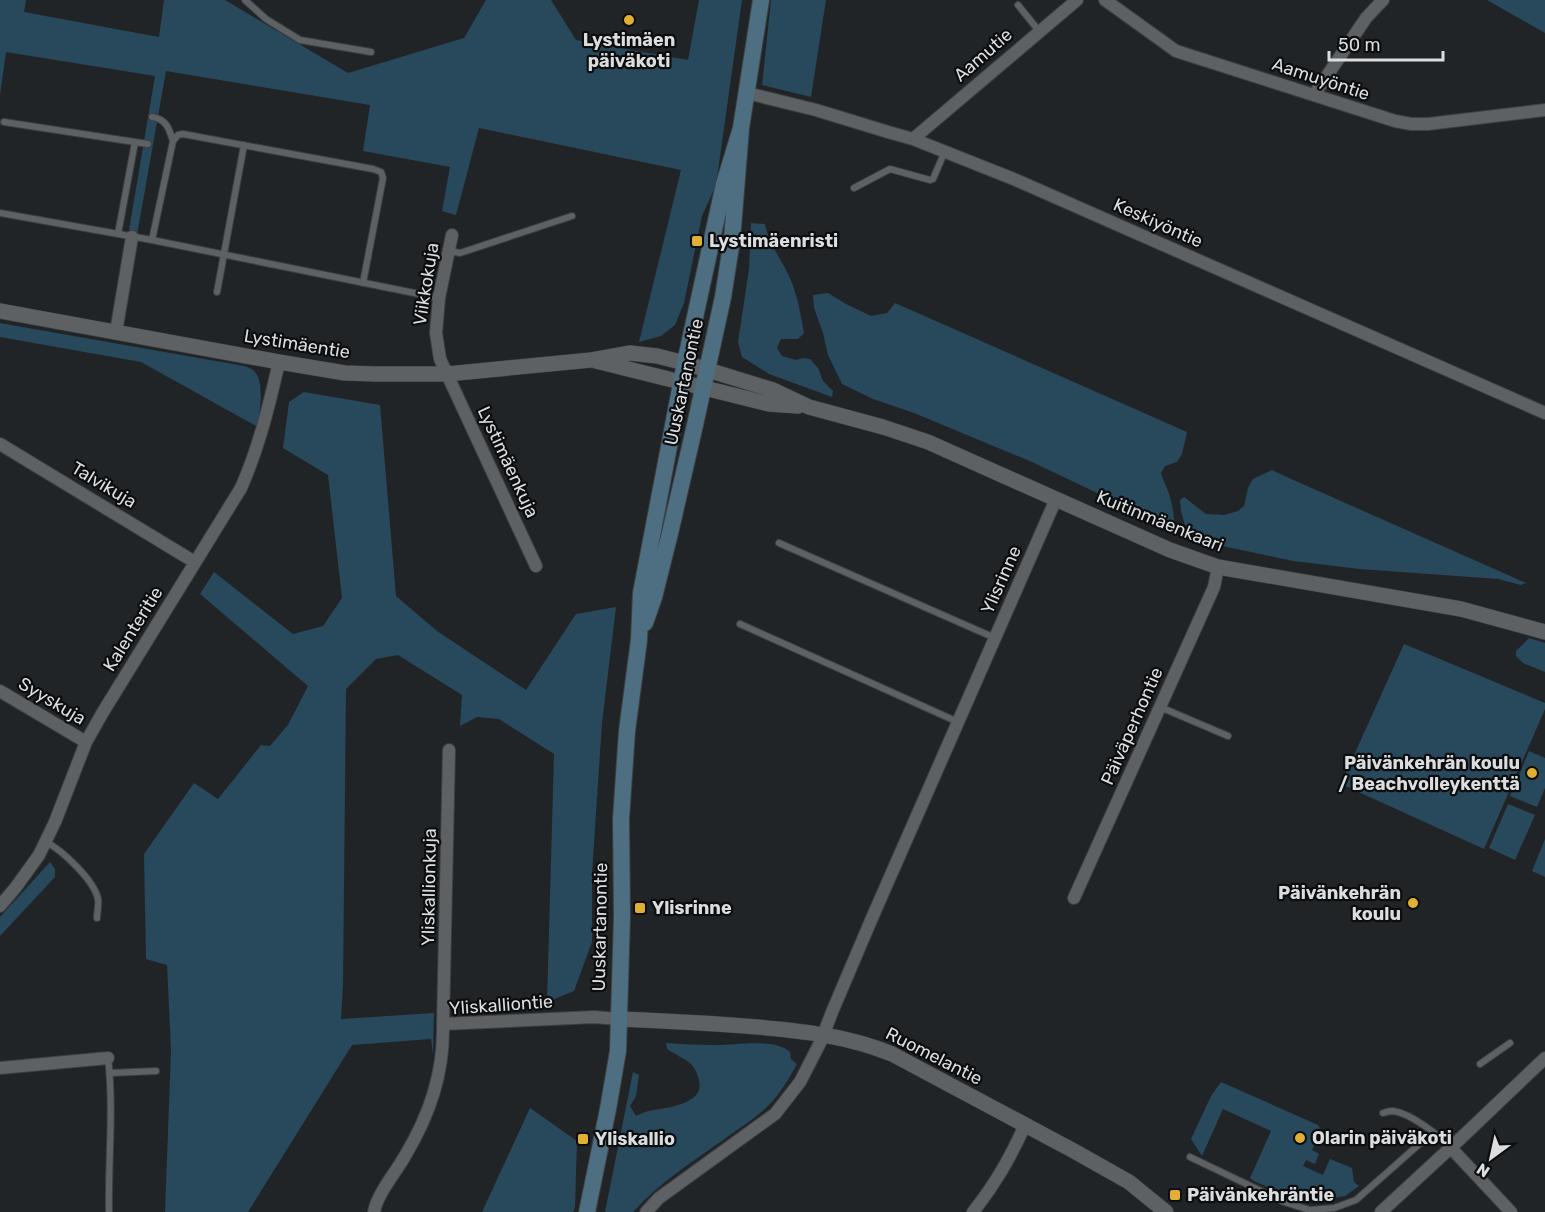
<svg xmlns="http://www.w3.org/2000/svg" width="1545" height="1212" viewBox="0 0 1545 1212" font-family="Rubik,sans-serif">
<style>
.green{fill:#28485b}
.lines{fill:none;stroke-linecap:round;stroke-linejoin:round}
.service-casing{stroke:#3c4042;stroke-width:8}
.minor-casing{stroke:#3c4042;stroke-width:14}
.tertiary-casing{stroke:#3c4042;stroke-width:16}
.secondary-casing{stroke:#3c4042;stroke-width:18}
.service{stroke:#5d6164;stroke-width:6}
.minor{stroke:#5d6164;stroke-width:12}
.tertiary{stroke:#5d6164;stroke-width:15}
.secondary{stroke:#4e6f81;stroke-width:16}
.poi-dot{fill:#e1af34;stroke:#0c0d0e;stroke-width:2}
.labels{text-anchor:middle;stroke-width:4.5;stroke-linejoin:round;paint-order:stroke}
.poi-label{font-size:18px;font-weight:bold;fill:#dbdddf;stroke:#0c0d0e;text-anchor:start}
.street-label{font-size:18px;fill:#dbdddf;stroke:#0c0d0e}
</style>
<rect width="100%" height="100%" fill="#212427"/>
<path class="green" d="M0 0H26L24 12 159 37 164 0H225L348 73 464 38 486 0H551L576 40 688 60 699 0H742L716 185 702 216 684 303 675 325 661 336 639 342 681 170 479 128 456 215 442 211 450 167 363 151 370 105 166 71 137 235 129 230 155 76 6 52 0 95Z
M771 0H826L811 97 762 85Z
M1487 0H1545V33Z
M751 223 765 224C769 246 784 262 792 283 798 299 801 316 804 333L798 339H781L777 348 782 356 796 360 803 358 810 359 818 368 823 381 833 391 832 397 769 374 742 357 738 342 749 269Z
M828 293 846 304 871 316 887 313 895 303 1187 432 1182 454 1177 462 1165 466 1161 473C1163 481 1168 489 1170 497 1173 508 1174 518 1175 528L1154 520 1032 462 914 413 873 399 842 384 828 355 823 333 814 308 813 295Z
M0 323 244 366C245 366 252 369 253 370 266 381 259 411 258 427L141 362 0 337Z
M304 392 380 405 396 596 437 631 526 690 576 614 616 607 602 723 592 873V942L574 991 547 1002 554 754 499 719 477 717 460 726 462 695 398 655 376 659 346 689 343 984 341 1019 434 1013 433 1054 431 1039 352 1045 248 1212H165L171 1050 167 965 146 959 144 854 194 783 218 799 261 745 270 746 288 725 308 686 200 594 214 572 293 634 323 626 342 598 328 475 283 448 289 402Z
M1272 470 1289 478 1526 583 1521 585 1498 579 1360 569 1293 561 1213 544 1187 533 1181 511 1180 500 1184 497 1206 514 1224 515 1238 511 1244 506 1248 488 1253 479Z
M1529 638 1545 643V672L1523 663 1516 656V651Z
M1404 644 1545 703V709L1484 849 1341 784Z
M1529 751 1545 758V788L1537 807 1510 796Z
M1508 804 1535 815 1515 860 1489 848Z
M1545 839V877L1532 871Z
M50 862 55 869V877L0 936V917Z
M666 1043C682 1044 697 1045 713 1045 735 1046 772 1037 790 1052L791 1059 797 1064C789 1079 779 1095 768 1106 755 1119 738 1129 723 1140 692 1162 659 1183 633 1212H605L633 1072 639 1075 636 1096 630 1106 636 1116C640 1114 644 1112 649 1111 664 1108 705 1105 699 1081 698 1075 695 1068 691 1064 684 1058 674 1054 667 1049Z
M1221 1082 1318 1125 1321 1130 1312 1150 1319 1154 1315 1164 1306 1160 1303 1166 1323 1175 1330 1159 1352 1168 1354 1182 1359 1186 1345 1196 1316 1201 1294 1199 1254 1181 1250 1178 1271 1131 1223 1109 1202 1156 1191 1139 1211 1096Z
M530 1108 577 1141 575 1207 573 1212H482Z"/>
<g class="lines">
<g class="service-casing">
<path id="service" d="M245 0 266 19 300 40 371 52
M1018 5 1039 31
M4 122 148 144
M173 141 178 135 183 134 373 169 381 172 383 178 363 283
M854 188 890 169 930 180 933 179 945 151
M0 213 152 240 439 298
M118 234 135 142
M152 240 173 141C169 128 166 119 152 117
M449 251 460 253 572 216
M217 292 244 145
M779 543 995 638
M740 624 958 722
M1160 707 1228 736
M46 842C62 850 94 880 98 899 99 905 97 912 97 918
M108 1058C114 1109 108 1161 109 1212
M1480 1064 1510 1043
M110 1073 156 1071
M1383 1113C1386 1112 1389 1111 1393 1111 1410 1113 1439 1135 1451 1148
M1190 1157 1284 1202 1310 1210 1334 1208 1356 1200 1433 1132"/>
</g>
<g class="minor-casing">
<path id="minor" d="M1105 0 1176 51 1395 121 1411 124H1428L1545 110
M747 93 816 110 888 132 913 139 1016 180 1545 413
M1314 95 1366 18 1383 0
M913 139 1077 0
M452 235 439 298 436 333 440 359 536 566
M116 332 132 237
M0 444 188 558
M0 691 86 742
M1074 898 1214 587 1218 567
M0 906 16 887 39 855 55 822 86 742 103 712 241 488C259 447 269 406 279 362
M443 1024 449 750
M0 1068 108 1058
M1451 1148 1511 1212
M374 1212C377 1194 396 1172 405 1156 430 1114 444 1073 443 1024L594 1017 619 1019
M646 1212 659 1198 775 1114 800 1082 821 1041 832 1012 872 918 1056 499
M973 1212C996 1183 1010 1158 1025 1125
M1381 1212 1460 1139 1545 1058"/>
</g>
<g class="tertiary-casing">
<path id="tertiary" d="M0 311 279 362 345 373 375 374H447L591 360 630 353 657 356 685 363 773 390 809 407 883 427 928 442 1170 550 1218 567 1461 609 1545 632
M596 361 769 404 798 406
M619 1019C665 1021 711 1023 757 1027 803 1031 848 1036 892 1054L1074 1151 1129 1182 1166 1212"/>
</g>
<g class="secondary-casing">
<path id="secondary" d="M645 623 654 597 670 533 695 425 723 297 732 240 741 128 761 0
M587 1212 608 1109 618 1051 622 916 621 819 627 731 639 640 641 593 685 363 724 184 741 128"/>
</g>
<use href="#service" class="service"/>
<use href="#minor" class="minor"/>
<use href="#tertiary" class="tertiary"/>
<use href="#secondary" class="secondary"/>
</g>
<g class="poi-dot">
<circle cx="629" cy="20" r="6"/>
<rect x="691" y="235" width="12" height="12" rx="3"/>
<circle cx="1532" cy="773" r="6"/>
<circle cx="1413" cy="903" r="6"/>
<rect x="634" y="902" width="12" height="12" rx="3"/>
<circle cx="1300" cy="1138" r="6"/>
<rect x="577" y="1133" width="12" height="12" rx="3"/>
<rect x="1169" y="1189" width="12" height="12" rx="3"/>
</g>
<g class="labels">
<g class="poi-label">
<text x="629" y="46" text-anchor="middle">Lystimäen<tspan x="629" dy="21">päiväkoti</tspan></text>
<text x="709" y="247">Lystimäenristi</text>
<text x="1520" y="769" text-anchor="end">Päivänkehrän koulu<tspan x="1520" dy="21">/ Beachvolleykenttä</tspan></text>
<text x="1401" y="899" text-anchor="end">Päivänkehrän<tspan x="1401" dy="21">koulu</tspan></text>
<text x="652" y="914">Ylisrinne</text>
<text x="1312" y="1144">Olarin päiväkoti</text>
<text x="595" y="1145">Yliskallio</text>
<text x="1187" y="1201">Päivänkehräntie</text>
</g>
<g class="street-label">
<text transform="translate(983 55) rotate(-41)" y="6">Aamutie</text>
<text transform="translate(1321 79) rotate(18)" y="6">Aamuyöntie</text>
<text transform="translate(1158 223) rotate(24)" y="6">Keskiyöntie</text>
<text transform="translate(426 284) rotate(-81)" y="6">Viikkokuja</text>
<text transform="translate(297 344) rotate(9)" y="6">Lystimäentie</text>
<text transform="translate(684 382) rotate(-78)" y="6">Uuskartanontie</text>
<text transform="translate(508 462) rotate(65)" y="6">Lystimäenkuja</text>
<text transform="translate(104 485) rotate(31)" y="6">Talvikuja</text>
<text transform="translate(1160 521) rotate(22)" y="6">Kuitinmäenkaari</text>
<text transform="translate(1001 580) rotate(-66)" y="6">Ylisrinne</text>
<text transform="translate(133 629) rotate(-58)" y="6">Kalenteritie</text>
<text transform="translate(52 701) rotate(31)" y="6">Syyskuja</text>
<text transform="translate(1132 726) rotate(-66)" y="6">Päiväperhontie</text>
<text transform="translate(429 887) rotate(-89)" y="6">Yliskallionkuja</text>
<text transform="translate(600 927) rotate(-89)" y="6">Uuskartanontie</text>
<text transform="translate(501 1005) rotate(-4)" y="6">Yliskalliontie</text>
<text transform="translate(934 1056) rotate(27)" y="6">Ruomelantie</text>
</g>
</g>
<g transform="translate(1491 1158) rotate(213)" stroke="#0c0d0e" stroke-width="4.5" paint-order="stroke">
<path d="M0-4.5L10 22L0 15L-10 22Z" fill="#dbdddf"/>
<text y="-9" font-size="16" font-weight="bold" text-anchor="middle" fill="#dbdddf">N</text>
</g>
<path d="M1329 51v9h114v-9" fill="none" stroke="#dbdddf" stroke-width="3"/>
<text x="1338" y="51" font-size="18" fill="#dbdddf" stroke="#0c0d0e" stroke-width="4.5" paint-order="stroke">50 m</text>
</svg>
